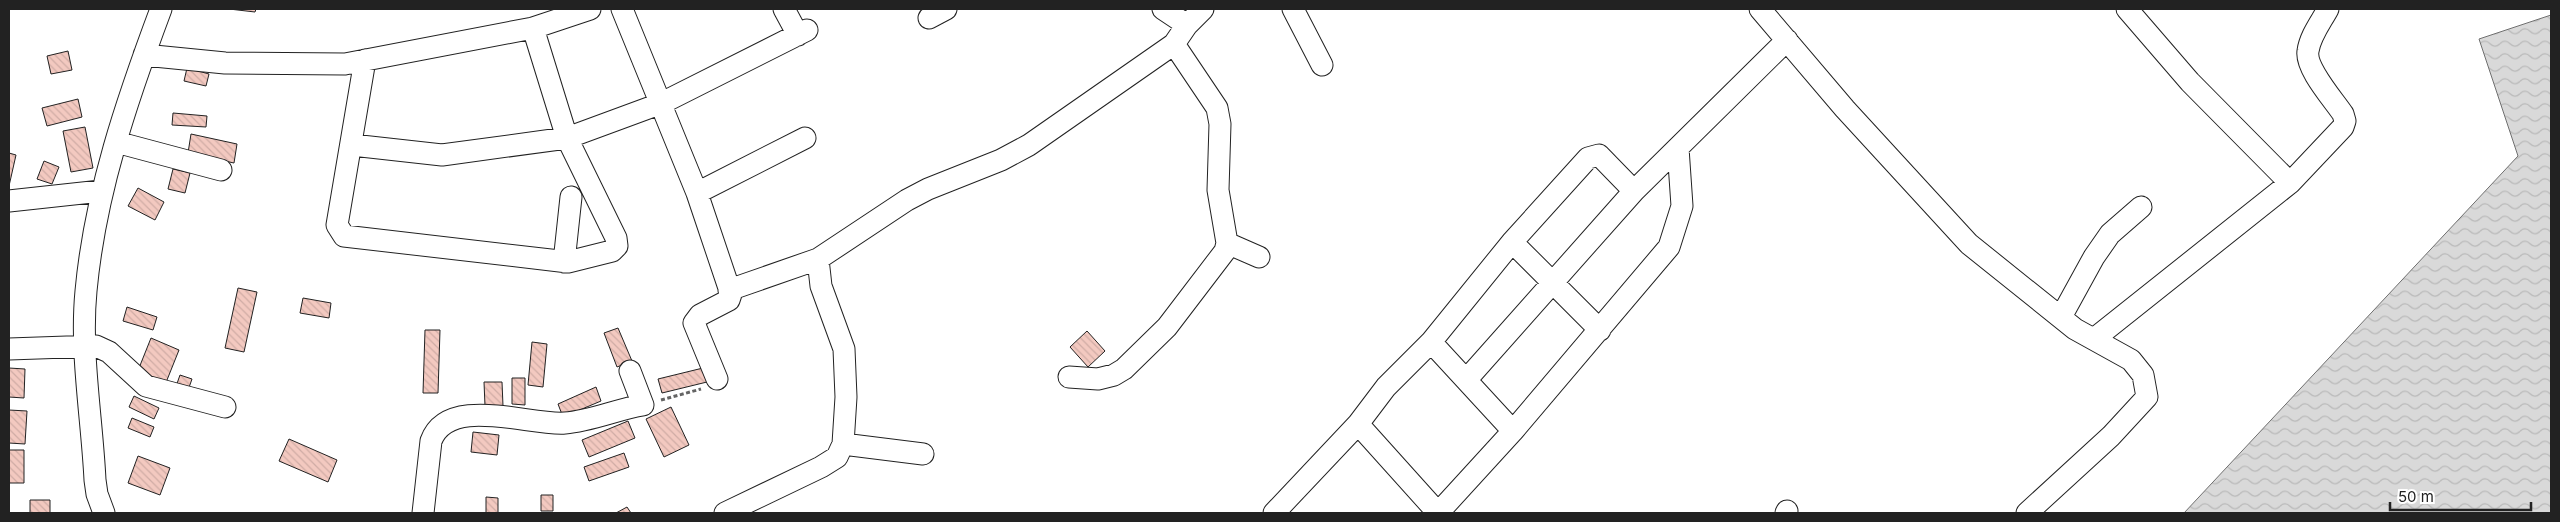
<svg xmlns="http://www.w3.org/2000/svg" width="2560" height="522" viewBox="0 0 2560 522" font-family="Inter,sans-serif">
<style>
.water{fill:url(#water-waves);stroke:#6f6f6f}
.building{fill:url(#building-back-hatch);stroke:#222}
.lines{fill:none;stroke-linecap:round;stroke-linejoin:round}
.minor-casing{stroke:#222;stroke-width:23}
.path{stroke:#646464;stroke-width:3;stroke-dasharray:4 2.5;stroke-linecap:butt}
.minor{stroke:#fff;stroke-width:21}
</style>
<defs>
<pattern id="water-waves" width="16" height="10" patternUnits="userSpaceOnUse" patternTransform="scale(1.25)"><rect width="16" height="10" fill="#d9d9d9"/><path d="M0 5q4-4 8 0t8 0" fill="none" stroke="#bababa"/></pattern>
<pattern id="building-back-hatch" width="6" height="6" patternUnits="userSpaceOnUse" patternTransform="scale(1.25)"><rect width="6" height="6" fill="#f3c9c0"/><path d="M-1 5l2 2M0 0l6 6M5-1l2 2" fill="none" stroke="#d0aca5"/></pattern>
</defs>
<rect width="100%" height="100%" fill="#fff"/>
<path class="water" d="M2551 15V513H2184L2518 156 2479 39Z"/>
<path class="building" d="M229 9H256L255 12Z
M68 51 72 70 51 74 47 56Z
M187 68 209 74 206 86 184 81Z
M78 99 82 117 47 126 42 108Z
M173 113 207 116 206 127 172 125Z
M85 127 93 168 71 172 63 131Z
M191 134 237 144 234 163 188 153Z
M9 153 16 155 9 186Z
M44 161 59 167 52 184 37 179Z
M173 169 190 173 185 193 168 189Z
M138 188 164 202 155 220 128 206Z
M238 288 257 292 244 352 225 348Z
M303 298 331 303 329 318 300 313Z
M127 307 157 317 153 330 123 321Z
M618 328 632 361 617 367 604 333Z
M425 330H440L438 393H423Z
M1087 331 1105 351 1088 367 1070 347Z
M151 338 179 350 165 385 137 373Z
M532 342 547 344 543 387 528 385Z
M9 368 25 369 24 398 9 397Z
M703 368 707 382 662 393 658 379Z
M180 375 192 379 186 396 174 392Z
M512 378H525V405L512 404Z
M484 382H502L503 406H485Z
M596 387 601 401 563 417 558 404Z
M134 396 159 408 154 419 129 407Z
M671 407 689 445 664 457 646 419Z
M9 410 27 411 25 444 9 443Z
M132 418 154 427 150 437 128 428Z
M628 421 635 438 589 457 582 440Z
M473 432 499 435 497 455 471 452Z
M289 439 337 460 328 482 279 461Z
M9 450H24V483H9Z
M624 453 629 467 589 481 584 467Z
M138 456 170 468 160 495 128 483Z
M541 495H553V511H541Z
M486 497 498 498V513H486Z
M30 500H50V513H30Z
M627 507 631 513H616Z"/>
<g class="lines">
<g class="minor-casing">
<path id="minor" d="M622 9 697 193 805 138
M784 9 798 35
M1163 9 1187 25
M1293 9 1322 65
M1760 9 1845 109 1969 244 2075 329 2131 360 2143 375 2147 397 2111 436 2027 513
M2127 9 2190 82 2290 183
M929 18 946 9
M144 55 225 63 345 64 533 28 590 9
M365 60 337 225 344 236 568 262 612 251 617 246 616 238 567 138 533 28
M116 142 221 170
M352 145 442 155 567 138 662 103 807 30
M1634 191 1599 155 1588 158 1512 242 1431 342 1513 431 1669 247 1682 206 1678 148
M697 193 731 294 729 300 700 315 694 323 717 379
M9 201 101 191
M1512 242 1600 330
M1227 243 1259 257
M564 262 571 197
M729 290 818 259
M2061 317 2094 257 2110 234 2141 207
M2094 339 2290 183 2343 127 2345 121 2343 114C2333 99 2305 68 2308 51 2310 36 2321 22 2328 9
M9 349 96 346 109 352 146 386 225 407
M1069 377 1098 379 1114 375 1124 369 1167 327 1225 251 1227 243 1218 190 1220 124 1217 108 1174 44
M1467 379 1634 191 1787 40
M1358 424 1386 387 1431 342
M843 444 923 454
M104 513 97 494 95 480C92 418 80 353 86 291 95 193 127 100 161 9
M423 513 431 441C448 394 530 426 565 423 591 421 618 409 643 405L630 371
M725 513 821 467 837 457 843 444 846 397 844 349 821 286 818 259 907 200 928 189 1001 160 1029 145 1174 44 1187 25 1203 9
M1274 513 1358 424 1438 513
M1438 513 1513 431
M1786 513 1787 511"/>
</g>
<path class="path" d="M661 400 701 389"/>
<use href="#minor" class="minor"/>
</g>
<rect width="2560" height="522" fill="none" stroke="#222222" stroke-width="20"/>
<path d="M2390 502v8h141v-8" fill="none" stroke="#222222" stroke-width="2.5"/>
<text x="2398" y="502" font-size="15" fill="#222222" stroke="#ffffff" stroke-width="4" paint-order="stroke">50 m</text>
</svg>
